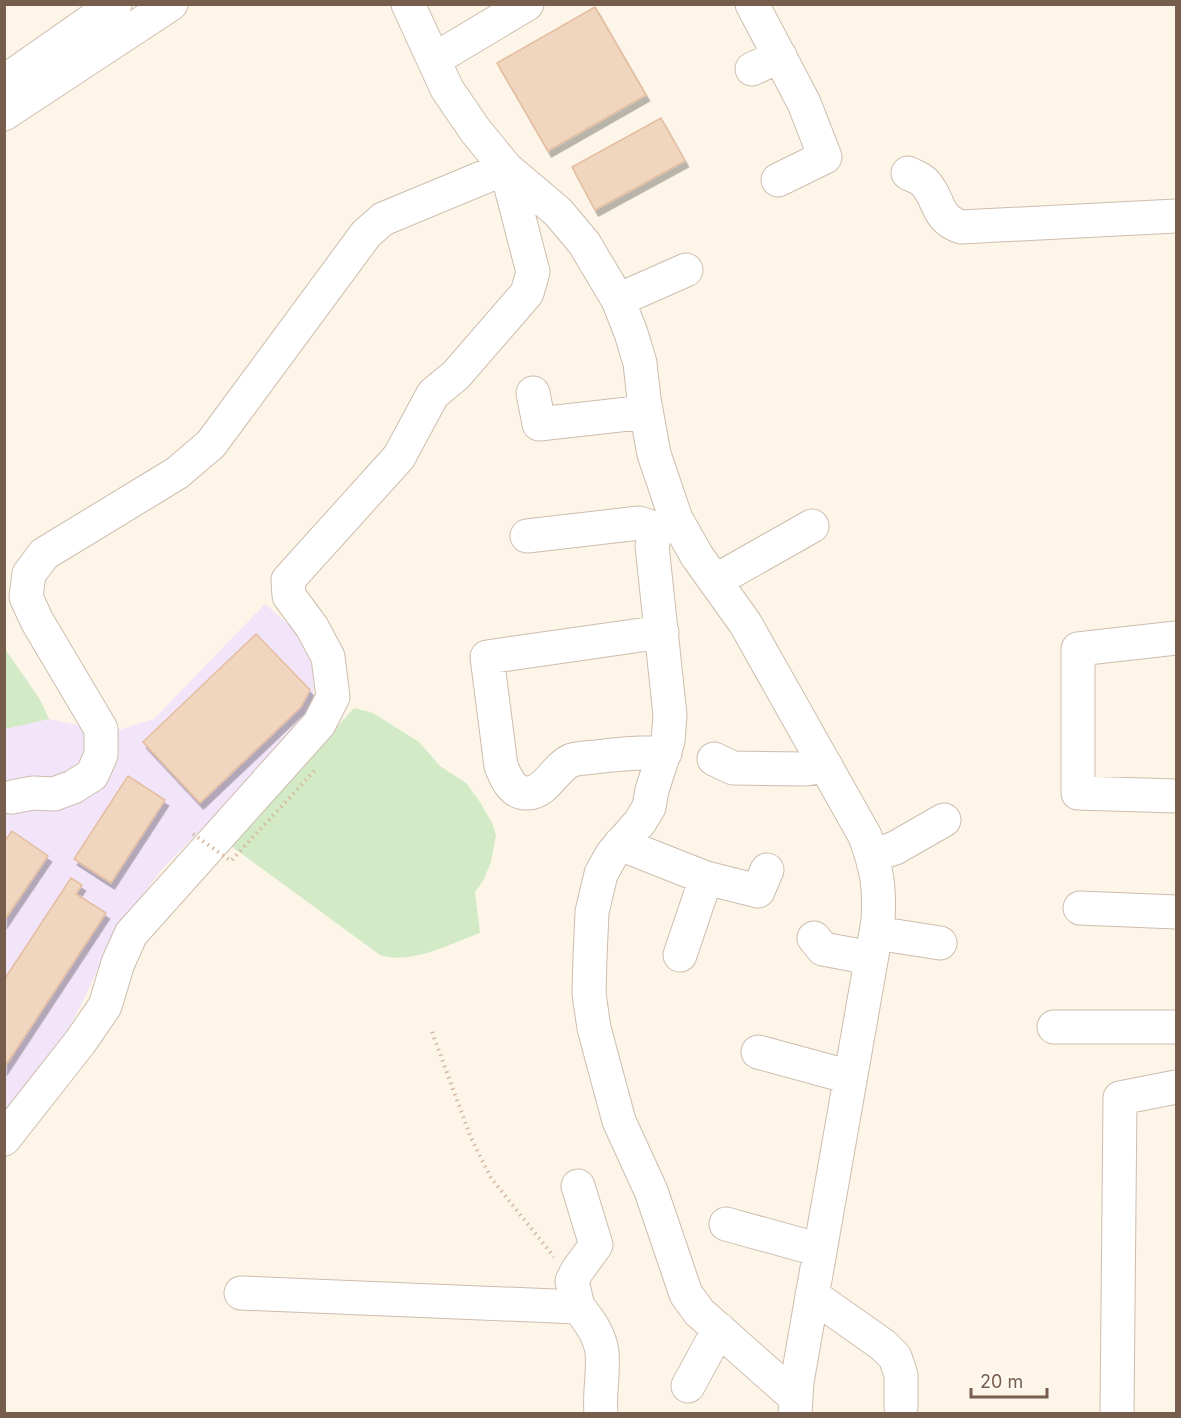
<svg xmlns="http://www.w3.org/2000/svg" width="1181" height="1418" viewBox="0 0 1181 1418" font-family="Inter,sans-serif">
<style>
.education{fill:#f2e4f9}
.green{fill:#d3eac6}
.building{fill:#f1d6bf;stroke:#e4bda0;stroke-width:1.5;filter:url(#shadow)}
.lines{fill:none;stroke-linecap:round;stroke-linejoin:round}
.minor-casing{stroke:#cebdae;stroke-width:35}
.path{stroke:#d6b9a2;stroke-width:4;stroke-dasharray:1.5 4.5;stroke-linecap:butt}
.minor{stroke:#fff;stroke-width:33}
.path-bridge{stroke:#d6b9a2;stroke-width:4;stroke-dasharray:1.5 4.5;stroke-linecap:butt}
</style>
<defs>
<filter id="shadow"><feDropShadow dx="3.5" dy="6" stdDeviation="0" flood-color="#0004"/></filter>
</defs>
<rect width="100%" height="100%" fill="#fcf5e8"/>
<path class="education" d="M265 604 293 629 303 642 311 662 314 685 312 703 304 716 238 792 162 869 133 908 110 943 81 1005 57 1050 5 1124V649L39 698 49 719 112 732 154 719Z"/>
<path class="green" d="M5 649 39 698 49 719 5 729Z
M354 708 373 713 419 742 440 766 466 783 480 802 492 823 496 835 491 862 483 881 475 892 480 933C449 944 412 965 380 955L231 846Z"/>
<path class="building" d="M595 7 646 95 548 151 497 63Z
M661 118 685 161 595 210 572 167Z
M256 634 310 690 301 707 200 803 143 742Z
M128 776 165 800 111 883 74 859Z
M12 831 48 856 4 921V842Z
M71 878 82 885 76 894 106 913 4 1068V980Z"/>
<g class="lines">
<g class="minor-casing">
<path id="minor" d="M408 4 447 89 475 130 506 168 558 212 584 243 618 300 631 333 640 363 644 399 654 454 676 519 697 556 745 623 865 836C877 870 880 885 878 921L797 1382 795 1414
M752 4 804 103 825 157 778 180
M435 59 527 4
M752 69 780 56
M4 77 8 79 115 4
M4 114 171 4
M908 173C913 176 921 178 925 183 940 199 935 218 961 227L1176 216
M618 300 686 270
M533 393 539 424 646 412
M657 529 652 546 670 715 668 741 652 790 649 807 640 822 612 854 601 874 592 912 590 957 589 994 594 1028 619 1121 651 1191 686 1294 699 1312 796 1398
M527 536 639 523 657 529 676 519
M715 581 812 526
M662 632 487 657 501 766C506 778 512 794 528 793 547 792 555 767 572 760 579 758 588 758 595 757 619 754 641 752 665 753
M1176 638 1078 649V793L1176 796
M714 759 733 768 806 769 826 766
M620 844 706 878 758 891 767 870
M872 856 895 848 944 820
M1080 908 1176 912
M876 933 940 943
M814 938 823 949 871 958
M680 955 706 878
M1054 1027H1176
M758 1052 850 1077
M4 1139 81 1041 105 1006 118 963 131 934 319 724 333 697 328 657 312 627 289 596 288 580 399 457 433 394 456 375 527 293 533 272 506 168 383 219 366 234 211 444 177 473 44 554 29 574 26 597 37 621 101 729V755L92 775 73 787 54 794 33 793 12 797
M578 1186 596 1245 577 1271 572 1281 578 1307
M726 1224 820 1250
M241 1293 578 1307C589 1320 600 1335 602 1352 604 1372 599 1393 601 1414
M812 1295 883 1345 895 1357 901 1375V1407
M688 1386 719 1329
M1117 1414 1120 1098 1176 1087"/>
</g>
<path class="path" d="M432 1032 471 1138 491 1178 554 1257"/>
<use href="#minor" class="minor"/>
<path class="path-bridge" d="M193 834 231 861 316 769"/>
</g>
<rect width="1181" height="1418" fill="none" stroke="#765d4c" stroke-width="12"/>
<path d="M971 1388v9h76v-9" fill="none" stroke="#765d4c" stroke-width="3"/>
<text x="980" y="1388" font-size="18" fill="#765d4c" stroke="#fff9ee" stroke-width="4.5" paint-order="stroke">20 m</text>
</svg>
